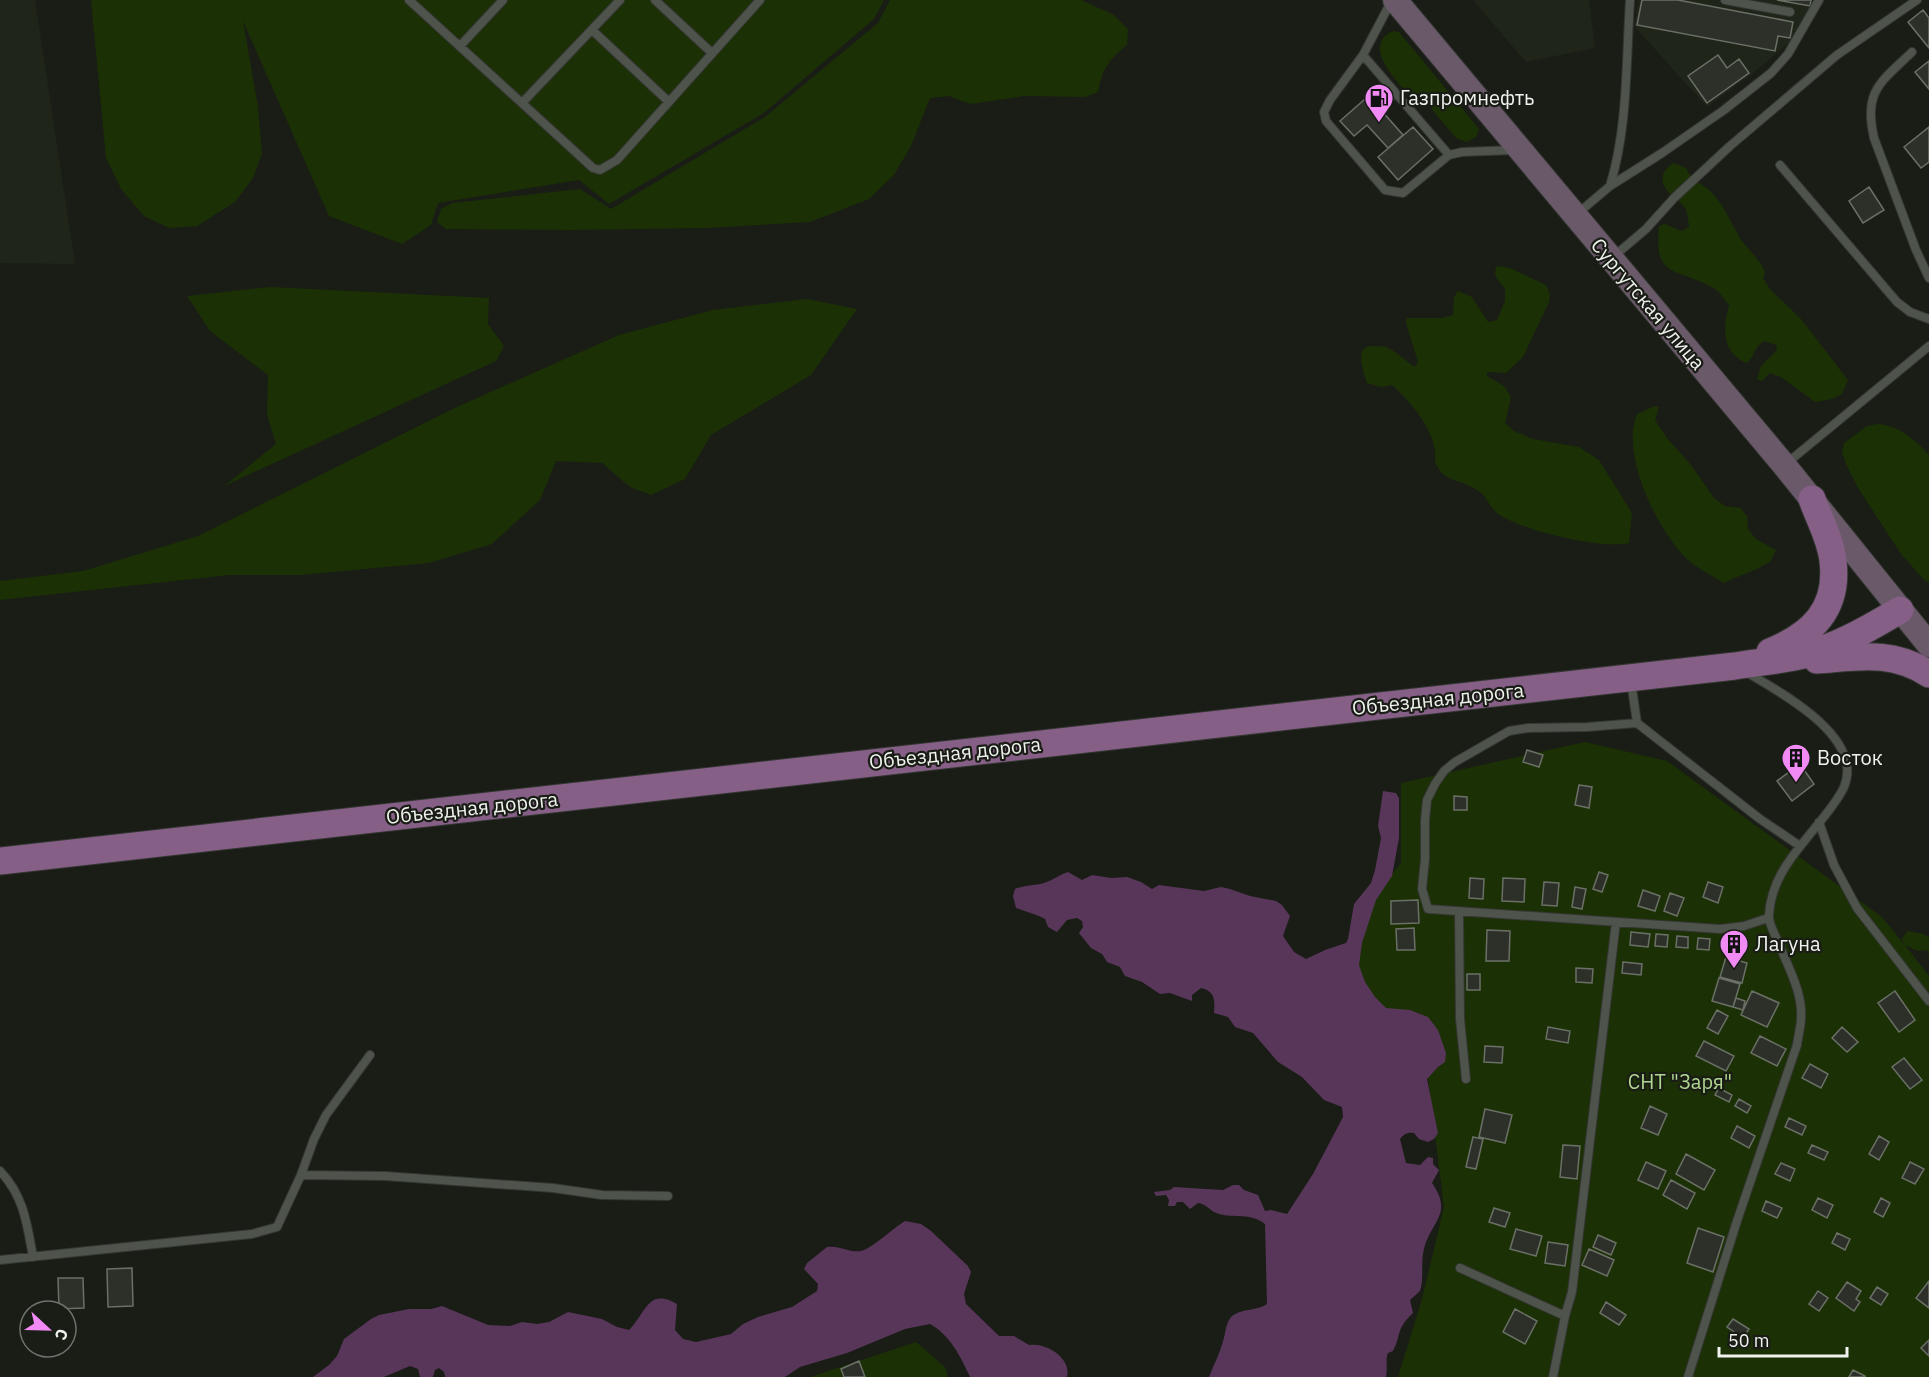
<svg xmlns="http://www.w3.org/2000/svg" width="1929" height="1377" viewBox="0 0 1929 1377" font-family="'IBM Plex Sans',sans-serif">
<style>
.built{fill:#1f2619}
.green{fill:#1c3005}
.water{fill:#583659}
.building{fill:#2c3029;stroke:#6b7067;stroke-width:1.5}
.lines{fill:none;stroke-linecap:round;stroke-linejoin:round}
.lane-casing{stroke:#343632;stroke-width:10}
.secondary-casing{stroke:#343632;stroke-width:26}
.primary-casing{stroke:#343632;stroke-width:29}
.lane{stroke:#4e534b;stroke-width:8}
.secondary{stroke:#6a5969;stroke-width:24}
.primary{stroke:#865f87;stroke-width:27}
.labels{text-anchor:middle;stroke-width:4.5;stroke-linejoin:round;paint-order:stroke}
.poi-label{font-size:20px;fill:#eff2ed;stroke:#191d16;text-anchor:start}
.street-label{font-size:20px;fill:#eff2ed;stroke:#191d16}
.park-label{font-size:20px;fill:#b0d690;stroke:#191d16}
</style>
<rect width="100%" height="100%" fill="#191d16"/>
<path class="built" d="M0 0H35L75 264 0 263Z
M1473 0H1589L1595 48 1526 62Z
M1639 0H1815L1792 40 1751 75 1707 107 1634 26Z"/>
<path class="green" d="M91 0H884L874 19 764 113 609 204 579 180 438 203 431 225 402 244 329 216 243 21 258 107 262 154 253 178 235 202 197 226 169 228 144 216 121 189 106 158Z
M890 0H1081L1114 15 1128 29 1127 45C1109 59 1102 70 1098 92L1085 97 1024 96 970 104 949 96 930 98 911 146 894 175 869 199 810 222 707 228 572 230 446 229 437 222 441 209 452 203 580 189 611 209 765 117 878 23Z
M1393 31 1399 32 1479 129 1476 137 1466 142 1456 138 1426 102 1413 100C1401 85 1359 46 1393 31Z
M1673 163 1686 168C1691 181 1704 184 1713 194 1725 207 1731 223 1740 238 1748 250 1760 259 1765 272L1763 278 1770 289 1801 319 1848 380 1842 394 1832 399 1815 402 1781 377 1770 373 1762 381 1757 379 1761 366 1777 350 1776 345 1765 341C1753 347 1756 355 1747 363 1721 353 1723 327 1729 305 1724 299 1719 291 1713 288 1677 267 1653 280 1659 226L1665 224 1682 231 1689 227C1688 219 1688 210 1682 204 1679 200 1674 199 1671 195 1659 183 1660 172 1673 163Z
M1497 266 1510 268 1546 285 1550 295 1549 302 1523 357 1506 373 1487 372V376L1504 386 1511 397 1505 423 1514 431 1533 439 1579 447 1599 460 1632 513 1629 543C1604 550 1518 530 1497 513 1489 506 1486 496 1480 492 1469 483 1453 482 1443 474 1440 471 1437 466 1435 463 1439 434 1412 403 1392 385L1381 387 1367 383C1363 371 1353 345 1374 346 1379 346 1384 346 1388 348 1398 353 1406 361 1415 367L1418 362 1406 323 1407 318H1442L1453 315 1454 297 1458 291 1472 297 1488 322 1497 320 1505 301V288C1498 280 1492 276 1497 266Z
M271 287 489 298 488 324 504 346 496 361 224 486 276 444 267 415 268 375 210 331 187 296Z
M807 299 857 309 811 375 711 435 685 479 651 495 630 487 602 463 556 461 540 500 492 544 429 563 301 575H229L0 600V581L83 571 198 536 459 406 619 335 713 310Z
M1655 406 1659 407 1655 420 1667 438 1691 465 1714 498 1725 506 1740 508 1747 516 1748 529 1756 539 1776 550 1771 561 1759 568 1723 583C1712 575 1698 569 1688 560 1658 532 1620 455 1637 414Z
M1877 424C1898 425 1916 440 1929 455V582L1925 581 1901 554 1858 488 1846 464 1842 452 1844 443 1867 426Z
M1585 742 1667 761 1882 917 1904 944 1902 939 1907 931 1924 934 1929 938V954L1927 950 1918 951 1905 945 1929 976V1377H1398L1422 1299 1444 1207 1420 1013 1376 1012 1346 966 1358 916 1401 863V783Z
M916 1342 945 1367 948 1377H810Z"/>
<path class="water" d="M1383 791 1396 793 1399 798V838L1392 876 1376 900 1362 943 1359 965 1365 982 1375 997 1386 1008 1410 1010 1428 1017 1438 1030 1446 1053 1445 1062 1438 1067 1427 1079 1438 1133 1434 1139 1428 1142 1419 1139 1414 1133C1407 1132 1404 1134 1400 1139L1406 1163 1420 1165 1428 1157 1433 1158V1164L1439 1170 1432 1183C1455 1216 1428 1222 1423 1254 1421 1266 1424 1279 1420 1291L1410 1300 1413 1313C1395 1330 1402 1334 1393 1351L1388 1353C1385 1360 1388 1368 1386 1377H1209C1215 1362 1222 1349 1225 1333 1226 1327 1228 1320 1232 1316 1243 1308 1257 1311 1267 1304L1265 1224C1248 1211 1231 1220 1214 1212 1208 1208 1205 1204 1198 1203L1190 1209 1183 1202H1177L1175 1206H1168L1169 1200 1166 1195 1156 1196 1154 1192 1170 1190 1174 1187 1223 1190 1233 1185H1239L1244 1190 1258 1195 1265 1211 1271 1210 1287 1214 1313 1174 1343 1117 1342 1107 1324 1100 1302 1077 1278 1062 1253 1033 1235 1027 1228 1017 1214 1013C1215 1000 1215 991 1201 988L1192 995V1001L1170 993 1160 994 1142 982 1125 976 1120 967 1107 962 1102 954 1091 948 1079 933 1083 927 1082 921 1077 918 1067 920 1057 932 1048 927 1045 919 1039 916 1016 908 1013 896 1015 889C1024 885 1034 886 1044 883 1053 880 1059 875 1068 872L1082 880 1092 875 1111 878 1127 877 1141 882 1152 889 1159 885 1204 891 1221 887 1230 889 1250 896 1276 901 1282 905 1290 916 1283 936 1294 952 1306 959 1325 950 1346 943 1348 939 1354 904 1371 883 1375 870 1381 838 1378 826Z
M905 1221 921 1224 931 1231 968 1266 971 1272 964 1294 966 1304 999 1336H1014L1029 1345C1046 1342 1072 1358 1067 1377H970C960 1356 951 1336 930 1324L905 1329 847 1353 800 1367 785 1377H445L444 1372 439 1368 435 1370 433 1377H420L418 1369 410 1366 384 1377H313L329 1365 337 1356 344 1339 371 1319 379 1315 409 1309H431L442 1306 488 1325 510 1326 522 1322 537 1324 549 1322 568 1312 602 1319 617 1327 629 1330C646 1313 648 1287 677 1304L675 1330 683 1339 696 1342 731 1334 743 1324 758 1317 792 1307 817 1291 818 1284 804 1269 807 1263 827 1247C839 1245 850 1253 861 1251 873 1248 893 1228 905 1221Z"/>
<path class="building" d="M1642 0H1678L1793 22 1790 38 1778 36 1775 51 1637 25Z
M1777 0H1811L1810 6Z
M1923 10 1929 18V48L1908 22Z
M1718 55 1727 68 1739 59 1749 73 1707 103 1688 76Z
M1929 61V89L1915 72Z
M1381 85 1394 99 1381 110 1403 135 1388 148 1367 125 1354 136 1340 121Z
M1413 127 1433 149 1398 180 1378 157Z
M1929 127V162L1921 168 1904 147Z
M1869 187 1884 210 1863 223 1849 201Z
M1527 750 1543 755 1539 767 1523 762Z
M1800 764 1814 784 1792 801 1777 781Z
M1579 785 1592 787 1589 808 1575 805Z
M1454 796 1467 797V810H1454Z
M1599 872 1608 875 1602 892 1593 889Z
M1470 878 1484 879 1483 899 1469 898Z
M1503 878 1525 879 1524 902 1502 901Z
M1544 882 1559 883 1557 906 1542 905Z
M1708 882 1723 887 1718 903 1703 897Z
M1575 887 1586 889 1582 909 1572 907Z
M1643 890 1660 896 1655 911 1638 906Z
M1670 893 1684 898 1677 916 1664 911Z
M1418 900 1419 923 1391 924V901Z
M1414 928 1415 950H1397L1396 929Z
M1487 930 1510 931 1509 961H1486Z
M1631 932 1650 934 1648 947 1630 945Z
M1656 934 1668 935 1667 947 1655 946Z
M1677 936 1688 937V948L1676 947Z
M1698 938 1710 939 1709 950 1697 949Z
M1726 957 1747 963 1742 983 1720 977Z
M1623 962 1642 964 1641 975 1622 973Z
M1576 968 1593 969 1592 983 1576 982Z
M1467 974H1480V990H1467Z
M1719 978 1740 984 1733 1007 1712 1001Z
M1752 991 1779 1003 1767 1027 1741 1015Z
M1895 991 1915 1020 1899 1032 1878 1003Z
M1736 998 1745 1001 1743 1010 1733 1007Z
M1717 1010 1728 1016 1718 1034 1707 1028Z
M1548 1027 1570 1031 1568 1043 1546 1039Z
M1842 1027 1858 1042 1847 1052 1832 1038Z
M1760 1036 1786 1049 1777 1066 1751 1053Z
M1704 1041 1734 1056 1726 1071 1696 1056Z
M1485 1046 1503 1047 1502 1063 1484 1062Z
M1904 1058 1922 1080 1910 1089 1892 1067Z
M1810 1064 1828 1074 1821 1088 1802 1078Z
M1719 1088 1732 1095 1729 1102 1715 1095Z
M1739 1099 1751 1106 1747 1113 1735 1106Z
M1650 1106 1667 1114 1658 1135 1641 1128Z
M1485 1109 1512 1115 1505 1143 1479 1137Z
M1789 1118 1806 1126 1802 1135 1785 1127Z
M1737 1126 1755 1136 1749 1148 1731 1138Z
M1879 1136 1889 1142 1879 1160 1869 1154Z
M1473 1137 1483 1139 1476 1169 1466 1167Z
M1563 1145 1580 1146 1577 1179 1560 1177Z
M1812 1145 1828 1152 1824 1160 1808 1153Z
M1686 1154 1715 1170 1704 1190 1676 1174Z
M1646 1162 1666 1171 1658 1189 1638 1180Z
M1910 1162 1924 1169 1915 1184 1902 1178Z
M1781 1163 1795 1169 1790 1181 1775 1174Z
M1671 1180 1695 1193 1687 1209 1663 1195Z
M1818 1198 1833 1205 1827 1218 1812 1210Z
M1881 1198 1890 1203 1883 1217 1874 1212Z
M1766 1201 1782 1208 1777 1218 1762 1211Z
M1494 1208 1510 1213 1505 1227 1489 1222Z
M1698 1228 1724 1237 1713 1272 1687 1263Z
M1516 1229 1542 1236 1536 1256 1510 1249Z
M1837 1233 1850 1239 1845 1250 1832 1243Z
M1598 1235 1616 1243 1611 1255 1593 1247Z
M1548 1242 1568 1245 1565 1266 1545 1263Z
M1589 1249 1614 1260 1607 1276 1582 1265Z
M132 1268 133 1306 108 1307 107 1269Z
M58 1278H83L84 1308 59 1309Z
M1929 1281V1308L1916 1298Z
M1847 1282 1861 1291 1856 1299 1860 1302 1854 1311 1836 1298Z
M1877 1287 1888 1294 1881 1305 1870 1298Z
M1818 1291 1828 1298 1819 1311 1809 1304Z
M1606 1302 1626 1315 1619 1325 1600 1313Z
M1515 1309 1537 1321 1525 1344 1503 1332Z
M1733 1319 1749 1329 1743 1338 1727 1327Z
M1929 1340V1356L1921 1348Z
M859 1361 865 1377H844L841 1369Z
M1853 1370 1865 1376V1377H1849Z"/>
<g class="lines">
<g class="lane-casing">
<path id="lane" d="M409 0 593 168 600 170 617 160 760 0
M655 0 712 53
M1392 0 1363 55 1330 100 1324 112 1326 121 1385 190 1403 193 1449 155 1462 152 1514 150
M1725 0 1790 12
M592 30 669 102
M460 46 503 0
M1912 52C1881 82 1863 91 1874 138L1916 250 1929 278
M1363 55 1449 155
M522 103 620 0
M1780 165 1897 302 1910 312 1929 319
M1610 186C1628 127 1626 62 1630 0
M1577 214 1610 186 1662 153 1724 110 1771 73 1788 54 1819 0
M1613 257 1646 229 1674 198 1730 146 1837 55 1917 0
M1787 463 1929 346
M1631 681 1637 723 1760 819 1800 846
M1637 723 1587 727 1528 728 1509 731 1455 762 1444 771 1435 784 1427 800 1425 820V859L1422 889 1428 909 1720 929 1744 926 1768 918
M1819 822 1834 865 1857 908 1929 1001
M1459 911 1460 1019 1466 1079
M0 1171C24 1196 27 1224 33 1257
M301 1175 314 1139 326 1115 370 1055
M0 1260 252 1234 277 1227 301 1175 385 1176 553 1188 602 1195 668 1196
M1460 1268 1565 1316
M1553 1377 1565 1316 1572 1292 1616 922
M1688 1377 1737 1221 1797 1045C1798 1036 1801 1027 1801 1018 1803 993 1788 967 1779 944 1776 936 1768 924 1769 915 1771 884 1787 862 1806 839 1817 825 1837 803 1844 787 1865 737 1780 692 1746 672"/>
</g>
<g class="secondary-casing">
<path id="secondary" d="M1395 0 1784 465 1929 645"/>
</g>
<g class="primary-casing">
<path id="primary" d="M1770 652C1811 635 1839 610 1833 561 1831 540 1819 519 1812 499
M1817 660C1859 657 1892 650 1929 674
M0 861 1735 666C1759 662 1785 660 1808 654 1841 645 1871 627 1900 610"/>
</g>
<use href="#lane" class="lane"/>
<use href="#secondary" class="secondary"/>
<use href="#primary" class="primary"/>
</g>
<defs>
<g id="fuel-pin" transform="scale(1.5)"><path d="M0 17L-7.5 6A9.5 9.5 0 1 1 7.5 6Z" fill="#f18af4" stroke="#191d16"/><path d="M-5.5-6h7V0h2V4h1.3V-2.5L3-4.5l.8-.8L6-3V5H2.5V1h-1V6h-7ZM-4.2-4.7v3.2H.2V-4.7Z" fill="#111"/></g>
<g id="building-pin" transform="scale(1.5)"><path d="M0 17L-7.5 6A9.5 9.5 0 1 1 7.5 6Z" fill="#f18af4" stroke="#191d16"/><path d="M-4-6H4V6H1V3H-1V6H-4ZM-2.5-4.3h1.7v1.8h-1.7ZM.8-4.3h1.7v1.8H.8ZM-2.5-1h1.7V.8h-1.7ZM.8-1h1.7V.8H.8Z" fill="#111"/></g>
</defs>
<g fill-rule="evenodd">
<use href="#fuel-pin" x="1379" y="98"/>
<use href="#building-pin" x="1796" y="758"/>
<use href="#building-pin" x="1734" y="944"/>
</g>
<g class="labels">
<g class="poi-label">
<text x="1400" y="105">Газпромнефть</text>
<text x="1817" y="765">Восток</text>
<text x="1755" y="951">Лагуна</text>
</g>
<g class="street-label">
<text transform="translate(1648 304) rotate(50)" y="7">Сургутская улица</text>
<text transform="translate(1438 699) rotate(-6)" y="7">Объездная дорога</text>
<text transform="translate(955 753) rotate(-6)" y="7">Объездная дорога</text>
<text transform="translate(472 808) rotate(-6)" y="7">Объездная дорога</text>
</g>
<g class="park-label">
<text x="1680" y="1089">СНТ "Заря"</text>
</g>
</g>
<g transform="translate(48 1329) rotate(112)"><circle r="28" fill="#191d16" stroke="#6f726c" stroke-width="1.5"/>
<path d="M0-4.5L10 22L0 15L-10 22Z" fill="#f18af4"/>
<text y="-9" font-size="16" font-weight="bold" text-anchor="middle" fill="#eff2ed">С</text>
</g>
<path d="M1719 1347v9h128v-9" fill="none" stroke="#eff2ed" stroke-width="3"/>
<text x="1728" y="1347" font-size="18" fill="#eff2ed" stroke="#191d16" stroke-width="4.5" paint-order="stroke">50 m</text>
</svg>
